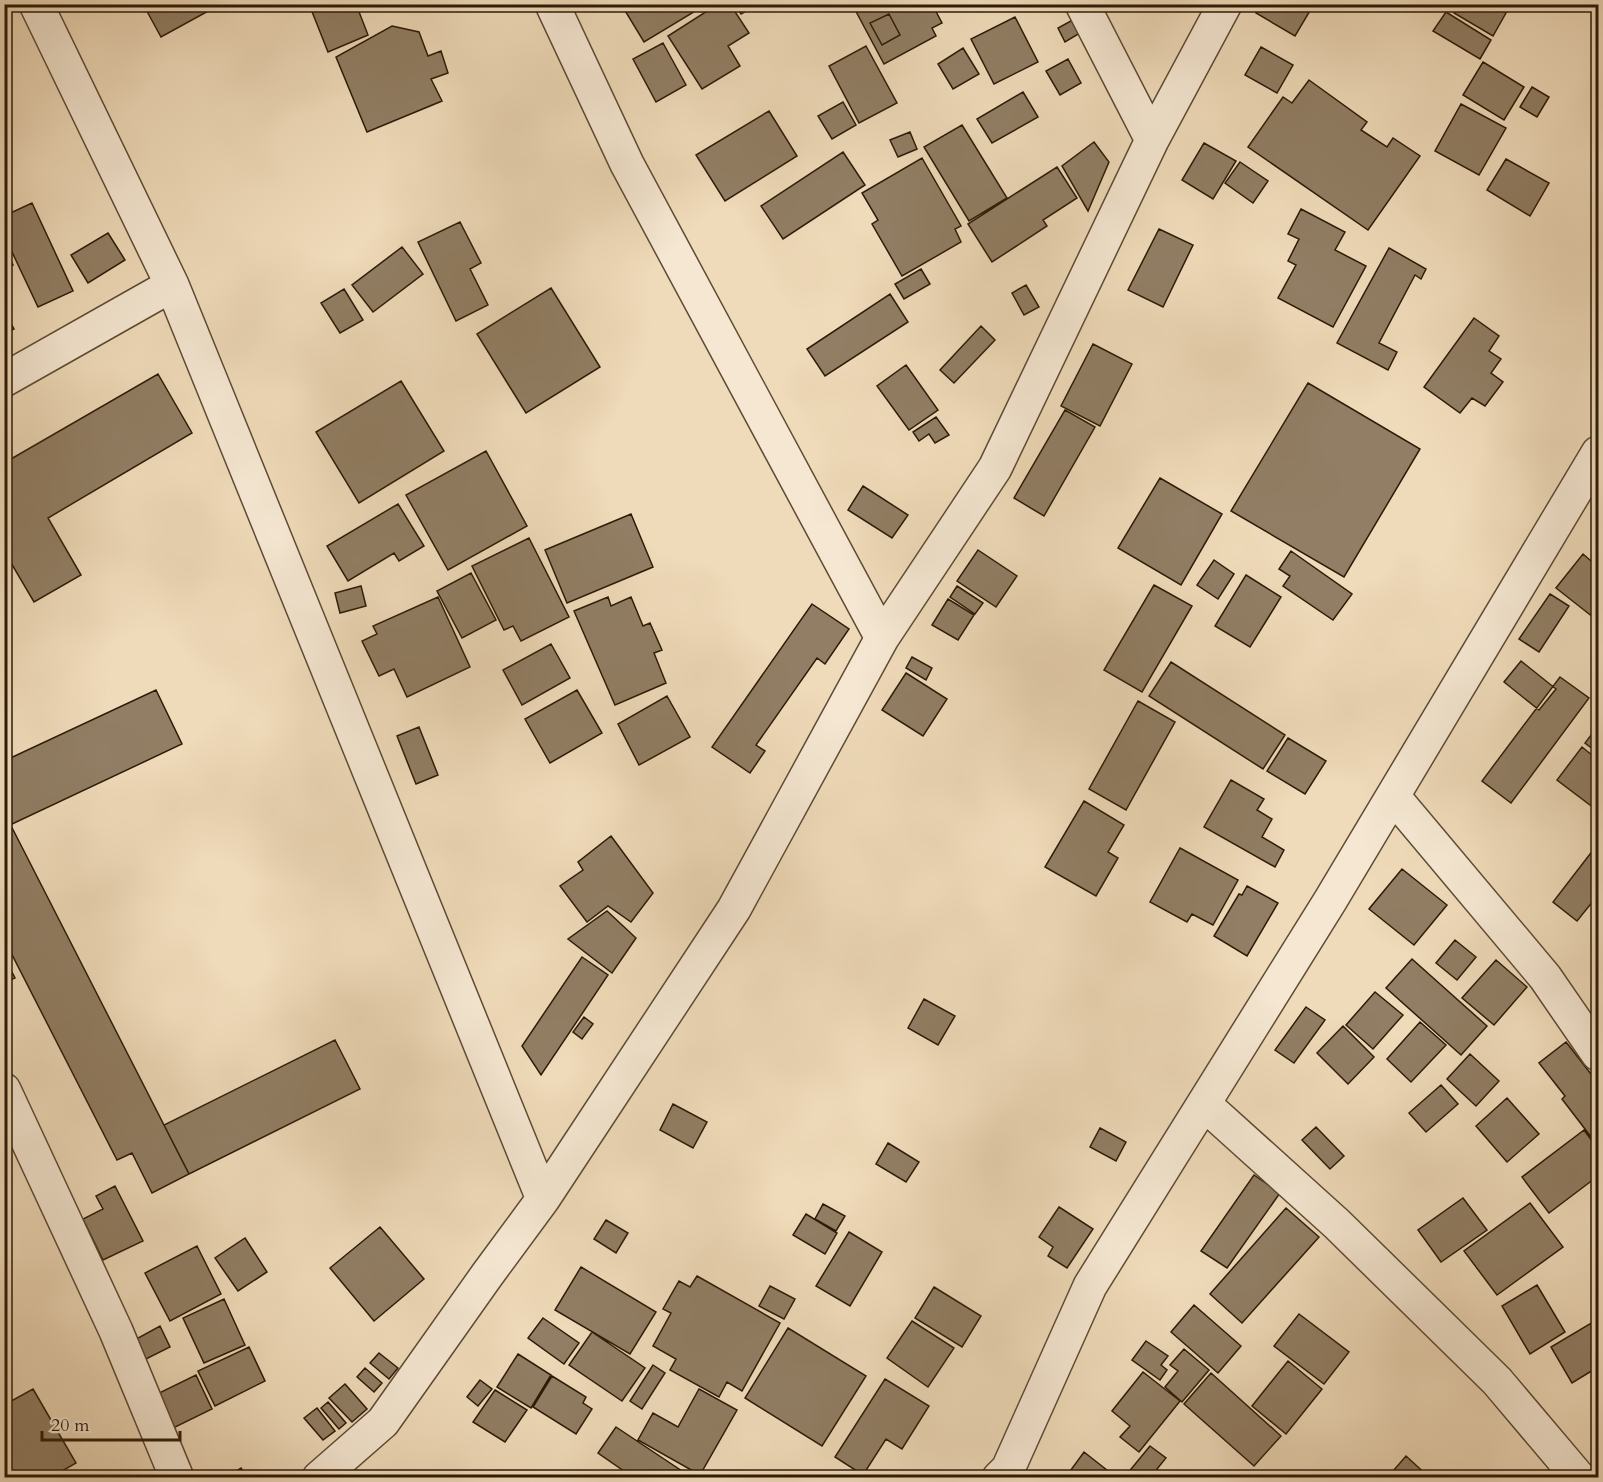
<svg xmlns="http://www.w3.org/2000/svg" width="1603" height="1482" viewBox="0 0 1603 1482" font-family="Cardo,serif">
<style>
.building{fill:#917e64;stroke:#2c1b08;stroke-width:1.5;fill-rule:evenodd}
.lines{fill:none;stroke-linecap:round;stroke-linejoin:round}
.street-casing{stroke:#5d4b34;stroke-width:36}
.street{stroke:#f5e7d2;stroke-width:33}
</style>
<rect width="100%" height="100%" fill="#efdab9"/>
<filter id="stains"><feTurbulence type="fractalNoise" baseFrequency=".00333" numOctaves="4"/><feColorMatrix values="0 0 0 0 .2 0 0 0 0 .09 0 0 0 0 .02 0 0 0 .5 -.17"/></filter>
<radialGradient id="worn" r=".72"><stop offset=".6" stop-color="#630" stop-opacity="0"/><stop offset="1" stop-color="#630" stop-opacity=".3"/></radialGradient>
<path class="building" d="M143 4H221L161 37Z
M309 4H356L368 35 328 52Z
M632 4H707L644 42 624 9Z
M718 4H730L749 33 728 46 740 66 702 89 668 36Z
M735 4H757V5L741 14Z
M852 4H932L942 23 932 28 936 36 884 64ZM889 14 900 35 882 45 870 23Z
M1261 4H1314L1295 36 1256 13Z
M1459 4H1511L1493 36 1454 13Z
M1446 12 1491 40 1480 59 1433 31Z
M889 14 900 35 882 45 870 23Z
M1015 17 1038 62 994 84 971 39Z
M1078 17 1085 30 1065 42 1058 28Z
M392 26 419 32 428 56 441 51 448 73 431 79 442 101 367 132 336 57Z
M663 43 686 85 656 102 633 59Z
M866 46 897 103 859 123 829 66Z
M1261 47 1293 65 1277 93 1245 75Z
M963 48 979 74 953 89 938 64Z
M1068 59 1081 83 1060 95 1046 71Z
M1483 62 1524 87 1504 120 1463 95Z
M1309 80 1367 122 1361 130 1387 147 1393 138 1420 156 1368 230 1248 147 1283 97 1292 103Z
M1532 87 1549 97 1537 117 1520 107Z
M1023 92 1038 117 992 143 977 119Z
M843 102 856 125 832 139 818 116Z
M1461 104 1506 128 1479 175 1435 151Z
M769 111 797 156 725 201 696 155Z
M962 125 1007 198 969 221 924 147Z
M910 132 917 149 898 157 890 140Z
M1094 142 1109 162 1088 211 1062 166Z
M1204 143 1236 161 1213 199 1182 180Z
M843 152 865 185 783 239 761 206Z
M922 158 961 226 955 229 961 242 902 276 872 224 878 220 862 193Z
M1506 159 1549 183 1530 216 1487 190Z
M1240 162 1268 181 1253 203 1225 183Z
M1057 167 1077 198 1043 220 1047 226 992 262 968 224Z
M32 203 73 291 38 307 4 235V216Z
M1301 209 1345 232 1335 250 1366 266 1333 327 1278 298 1296 265 1288 261 1299 239 1288 234Z
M460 222 481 263 470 269 488 305 456 321 418 242Z
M1159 229 1193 245 1163 307 1128 290Z
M108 233 125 260 88 283 71 255Z
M4 245 13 265 4 268Z
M402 247 423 274 373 312 352 285Z
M1389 248 1426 269 1421 279 1415 275 1379 343 1397 352 1388 370 1337 343Z
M921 269 930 284 904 299 895 284Z
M1026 285 1039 307 1024 315 1012 293Z
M551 288 600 367 526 413 477 334Z
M344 289 363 320 340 333 321 303Z
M890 294 908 322 825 376 807 349Z
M4 311 14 329 4 334Z
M1474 318 1499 336 1489 351 1501 359 1491 373 1503 382 1485 406 1472 398 1460 413 1424 387Z
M981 326 995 340 954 383 940 370Z
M1093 344 1132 364 1100 426 1061 406Z
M906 365 938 410 909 430 877 386Z
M158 374 192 433 48 518 81 575 34 602 4 551V463Z
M401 381 444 451 359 503 316 432Z
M1308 383 1420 449 1344 577 1231 511Z
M1065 410 1095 427 1044 516 1014 498Z
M936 417 949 435 935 443 929 434 919 441 913 432Z
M486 451 527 526 448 570 406 495Z
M1160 478 1222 514 1181 585 1118 548Z
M863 486 908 515 892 538 848 510Z
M398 504 424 546 399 561 394 553 348 581 327 546Z
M631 514 653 567 567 603 545 550Z
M529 538 569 617 521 641 513 626 504 630 472 566Z
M978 550 1017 576 996 607 957 581Z
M1291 551 1352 594 1333 620 1283 586 1290 576 1279 569Z
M1583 554 1598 567V621L1556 588Z
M1214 560 1234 574 1218 599 1197 585Z
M471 573 496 620 462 638 437 591Z
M1246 575 1281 597 1250 647 1215 626Z
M1154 585 1192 606 1142 692 1104 670Z
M361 586 366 606 340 613 335 593Z
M957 586 983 603 975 614 950 597Z
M1550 594 1569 606 1539 652 1519 639Z
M438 597 470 667 407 697 394 669 379 676 362 641 377 634 373 626Z
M608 597 611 606 631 597 643 626 650 623 662 650 654 653 666 683 615 705 574 611Z
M948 599 974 615 958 640 932 625Z
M812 604 849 629 825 664 817 658 756 745 765 751 750 773 712 747Z
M551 644 570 678 522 705 503 670Z
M912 657 932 668 926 680 906 668Z
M1521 661 1556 689 1539 710 1504 682Z
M1171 662 1285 735 1263 769 1149 696Z
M906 673 947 699 923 736 882 710Z
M1560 677 1589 698 1511 803 1482 781Z
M156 690 182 744 10 825 4 813V761Z
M577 690 602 733 550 763 525 719Z
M667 696 690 737 639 765 618 724Z
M1138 701 1175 722 1126 810 1089 789Z
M1598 726V753L1585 743Z
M419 727 438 775 416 784 397 736Z
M1288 738 1326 761 1305 794 1267 771Z
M1582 747 1598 760V811L1557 780Z
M1231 780 1264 799 1257 810 1272 819 1262 837 1284 850 1275 867 1204 827Z
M1084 801 1124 825 1108 852 1118 858 1096 896 1045 867Z
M4 812 189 1174 152 1193 132 1153 117 1160 4 939Z
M611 836 653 893 631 922 608 906 587 922 560 886 583 870 578 862Z
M1597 845 1598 895 1577 921 1553 902Z
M1180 848 1238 880 1213 925 1192 914 1187 922 1150 902Z
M1402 869 1447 905 1414 945 1369 909Z
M1247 886 1278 903 1247 956 1214 936 1239 894 1242 895Z
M607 911 636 938 612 973 568 939Z
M1455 940 1476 957 1457 980 1436 963Z
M4 957 15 978 4 983Z
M582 957 608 975 541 1075 522 1046Z
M1412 959 1487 1026 1461 1055 1386 988Z
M1496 960 1527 987 1494 1025 1462 998Z
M1375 992 1403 1015 1373 1049 1346 1025Z
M924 999 955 1016 938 1045 908 1028Z
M1306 1007 1325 1020 1294 1063 1275 1050Z
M584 1017 593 1024 582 1039 573 1032Z
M1420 1022 1446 1045 1411 1082 1387 1059Z
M1343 1026 1374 1057 1348 1084 1317 1053Z
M335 1040 360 1089 189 1174 164 1125Z
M1566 1042 1598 1083V1139L1595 1142 1562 1099 1565 1096 1539 1063Z
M1470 1054 1499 1081 1476 1106 1447 1079Z
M1441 1085 1458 1104 1426 1132 1409 1113Z
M1507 1098 1539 1134 1507 1162 1476 1126Z
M673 1104 707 1122 693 1148 660 1130Z
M1316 1127 1344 1156 1330 1169 1302 1140Z
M1100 1128 1126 1142 1116 1161 1090 1147Z
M1584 1130 1598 1149V1176L1549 1213 1522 1177Z
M888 1143 919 1162 906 1182 876 1164Z
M1254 1175 1280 1193 1227 1268 1201 1251Z
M115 1186 143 1241 103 1260 83 1219 103 1209 96 1196Z
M1463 1198 1487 1230 1441 1262 1418 1230Z
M1530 1203 1563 1247 1497 1295 1464 1251Z
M823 1204 845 1216 836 1231 815 1219Z
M1059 1207 1093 1229 1067 1268 1048 1256 1053 1247 1039 1237Z
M1286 1208 1319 1237 1242 1323 1210 1294Z
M806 1214 837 1233 825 1254 793 1235Z
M606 1220 628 1233 616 1253 594 1239Z
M380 1227 424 1279 374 1321 330 1268Z
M849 1232 882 1252 850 1306 816 1286Z
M245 1238 267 1272 238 1291 215 1258Z
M197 1246 221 1294 170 1321 145 1273Z
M581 1267 656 1312 630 1354 555 1310Z
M697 1276 780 1323 742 1391 727 1382 719 1397 670 1370 676 1359 653 1346 671 1313 663 1309 679 1281 690 1287Z
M1537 1285 1565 1332 1530 1354 1502 1306Z
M770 1286 795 1299 784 1319 759 1306Z
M934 1287 981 1316 962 1347 915 1318Z
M224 1299 245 1345 204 1363 183 1318Z
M1194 1305 1241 1346 1218 1373 1171 1332Z
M1299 1314 1349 1352 1324 1384 1274 1346Z
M543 1318 579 1343 564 1364 528 1338Z
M1598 1319V1367L1572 1383 1551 1347Z
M912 1321 954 1348 928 1387 887 1358Z
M160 1326 170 1347 140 1362 129 1343Z
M788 1328 866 1376 822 1446 745 1398Z
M592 1332 645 1368 622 1401 569 1365Z
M1146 1341 1168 1356 1161 1365 1167 1370 1160 1380 1132 1360Z
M249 1347 265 1381 215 1406 198 1371Z
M1184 1349 1209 1370 1182 1402 1165 1387 1178 1371 1170 1365Z
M379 1353 398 1368 389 1379 370 1363Z
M518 1354 551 1375 531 1408 497 1387Z
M1288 1361 1322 1389 1286 1434 1252 1406Z
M653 1365 665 1373 642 1409 630 1401Z
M365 1368 382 1383 374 1392 357 1377Z
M1143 1372 1180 1401 1139 1452 1120 1437 1130 1426 1112 1411Z
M1211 1373 1281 1436 1254 1466 1184 1404Z
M196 1375 212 1409 165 1432 149 1398Z
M552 1376 586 1397 583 1403 592 1409 576 1434 533 1407Z
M885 1379 929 1406 902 1449 886 1439 863 1475 835 1457Z
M480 1380 492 1389 478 1406 467 1397Z
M345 1384 367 1409 352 1422 329 1398Z
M33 1389 76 1463 50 1478H8L4 1471V1405Z
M699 1389 737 1410 700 1475 638 1440 653 1413 678 1427Z
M495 1390 527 1410 505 1442 473 1422Z
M328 1402 346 1423 339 1429 321 1408Z
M317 1408 335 1431 323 1440 304 1418Z
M616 1427 688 1475 687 1478H634L598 1453Z
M1150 1446 1166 1458 1157 1469 1166 1477 1131 1478 1127 1474Z
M1084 1452 1117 1478H1065Z
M1406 1456 1430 1478H1387Z
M241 1468 247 1478H225Z"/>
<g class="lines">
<g class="street-casing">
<path id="street" d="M36 4 172 285 543 1199 487 1275 383 1422 319 1478
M552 4 627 164 882 638
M1082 4 1152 140
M4 380 172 285
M1393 796 1545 977 1598 1054
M4 1090 116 1331 177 1478
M1204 1104 1337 1224 1497 1381 1579 1478
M543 1199 734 909 882 638 995 468 1152 140 1225 4
M999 1478 1008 1469 1090 1286 1330 901 1598 453"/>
</g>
<use href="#street" class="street"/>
</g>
<rect width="1603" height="1482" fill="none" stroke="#efdab9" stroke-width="24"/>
<rect x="6" y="6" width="1591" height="1470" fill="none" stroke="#2c1b08" stroke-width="3"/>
<rect x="12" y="12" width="1579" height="1458" fill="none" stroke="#2c1b08" stroke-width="1.5"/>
<path d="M42 1431v9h138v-9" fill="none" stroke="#2c1b08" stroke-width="3"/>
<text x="51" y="1431" font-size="18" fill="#2c1b08" stroke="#f5e7d2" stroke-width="4.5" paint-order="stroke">20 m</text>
<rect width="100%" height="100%" filter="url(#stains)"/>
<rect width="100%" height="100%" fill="url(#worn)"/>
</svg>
